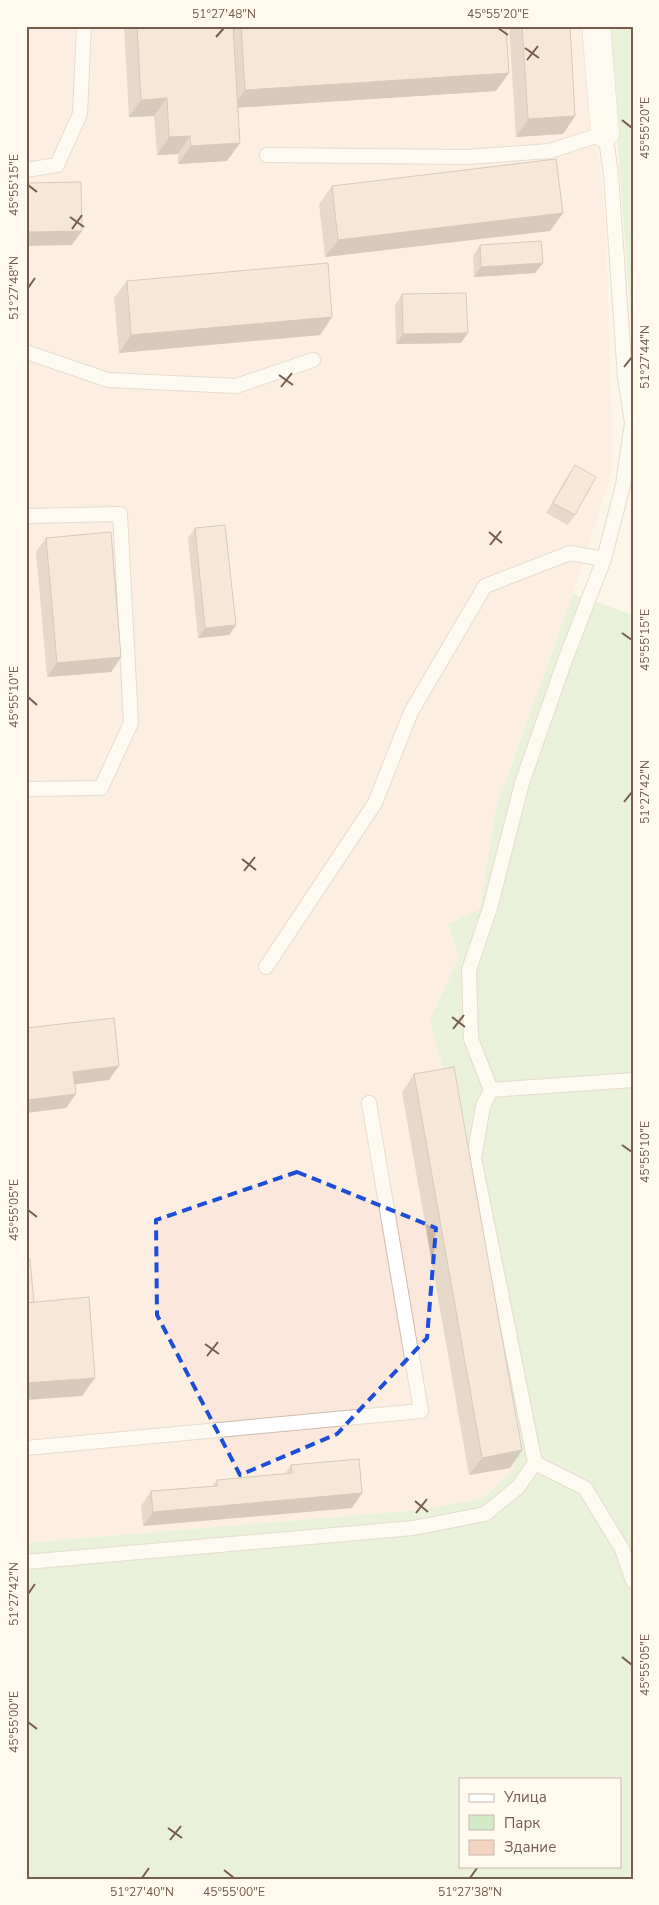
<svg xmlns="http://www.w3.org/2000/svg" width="659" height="1905" viewBox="0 0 659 1905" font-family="'Nunito Sans',sans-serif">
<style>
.commercial{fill:#fce7dc}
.green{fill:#d3eac6;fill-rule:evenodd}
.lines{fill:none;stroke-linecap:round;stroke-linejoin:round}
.service-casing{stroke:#cebdae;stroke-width:16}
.minor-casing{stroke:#cebdae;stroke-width:29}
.service{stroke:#fff;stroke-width:14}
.minor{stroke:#fff;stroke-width:28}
.wall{fill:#cfb7a5}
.shaded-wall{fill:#a99586}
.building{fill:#f1d5c0;stroke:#a99586}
.marked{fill:none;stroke:#1d4ed8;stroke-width:4;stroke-dasharray:10 6;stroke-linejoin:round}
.ticks{fill:none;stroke:#765c4c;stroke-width:2}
.neatline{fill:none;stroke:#765c4c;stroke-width:2}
.ticks-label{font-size:12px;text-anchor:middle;fill:#765c4c}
</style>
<rect width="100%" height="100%" fill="#fcf5e8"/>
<path class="commercial" d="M26 26H586L606 227 613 468 573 594 496 808 480 910 448 924 459 957 430 1020 447 1082 515 1468 484 1498 421 1510 26 1543Z"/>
<path class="green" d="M609 26H633V348Z
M573 594 633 615V1879H26V1543L421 1510 484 1498 515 1468 447 1082 430 1020 459 957 448 924 480 909 496 808ZM460 1779H620V1866H460Z"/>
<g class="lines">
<g class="service-casing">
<path id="service" d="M267 155 467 157 550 151 605 133 611 174 625 377 632 423 623 485 604 559 564 663 522 783 490 908 469 970 471 1039 491 1090 483 1106 474 1158 535 1463
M26 170 57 165 80 114 84 26
M26 352 108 380 236 386 313 360
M26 516 120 514 131 723 101 788 26 789
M266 967 375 803 411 712 485 586 570 553 604 559
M491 1090 633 1080
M26 1448 421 1411 369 1103
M26 1562 413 1528 485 1514 518 1487 535 1463 585 1488 622 1549 633 1581"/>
</g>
<g class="minor-casing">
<path id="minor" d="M596 26 605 133"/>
</g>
<use href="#service" class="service"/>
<use href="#minor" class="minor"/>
</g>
<path class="wall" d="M124 26H506L496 91 238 107 240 143 227 161 178 164V154L157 155 154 116 129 117Z
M509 26H570L575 116 563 134 516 137Z
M332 186 563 213 550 231 325 257 319 204Z
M480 245 543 263 535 273 474 277 473 256Z
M127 281 332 317 320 335 119 353 114 298Z
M402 294 461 343 396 344 395 305Z
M575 465V515L568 525 546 513 568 475Z
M195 528 229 635 198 638 188 538Z
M46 538 121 657 111 672 47 677 36 552Z
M414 1074 522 1450 510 1468 469 1475 402 1092Z
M291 1465 362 1493 352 1508 143 1526 141 1506 151 1491 212 1486 217 1480 285 1474Z"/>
<path class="shaded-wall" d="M235 26H238L233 33H230Z
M509 73 496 91 233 108 245 90Z
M167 98 154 116 129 117 141 100Z
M575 116 563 134 516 137 528 119Z
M190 136 178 154 157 155 169 137Z
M240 143 227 161 178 164 191 146Z
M563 213 550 231 325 257 338 240Z
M82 231 72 245 26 246V232Z
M543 263 535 273 474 277 481 267Z
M332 317 320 335 119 353 131 335Z
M468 333 461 343 396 344 403 334Z
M236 625 229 635 198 638 205 628Z
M121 657 111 672 47 677 57 663Z
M119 1066 109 1080 63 1086 73 1072Z
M76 1094 66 1108 26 1113V1100Z
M95 1378 82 1396 26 1400V1383Z
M522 1450 510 1468 469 1475 482 1458Z
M362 1493 352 1508 143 1526 153 1512Z"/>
<path class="building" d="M137 26H233L240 143 191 146 190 136 169 137 167 98 141 100Z
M241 26H506L509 73 245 90Z
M522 26H570L575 116 528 119Z
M556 159 563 213 338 240 332 186Z
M81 182 82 231 26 232V183Z
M541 241 543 263 481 267 480 245Z
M328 263 332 317 131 335 127 281Z
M466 293 468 333 403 334 402 294Z
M575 465 596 477 575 515 553 503Z
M225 525 236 625 205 628 195 528Z
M111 532 121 657 57 663 46 538Z
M114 1018 119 1066 73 1072 76 1094 26 1100V1028Z
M454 1067 522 1450 482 1458 414 1074Z
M26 1259H30L34 1302 26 1303Z
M89 1297 95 1378 26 1383V1303Z
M359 1459 362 1493 153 1512 151 1491 217 1486V1480L292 1473 291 1465Z"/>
<path d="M0 0H659V1905H0ZM297 1172 436 1228 427 1338 337 1434 240 1475 157 1315 156 1220Z" fill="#fcf5e8" fill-opacity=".55" fill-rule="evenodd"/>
<path class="marked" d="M297 1172 436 1228 427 1338 337 1434 240 1475 157 1315 156 1220Z"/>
<path class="ticks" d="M498 28 508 35M216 37 224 28M525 48 539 58M527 60 538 46M622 120 632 128M28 185 37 192M70 217 84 227M72 229 82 215M28 288 35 278M624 367 632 357M279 375 293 385M281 387 292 373M489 532 502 543M490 545 501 531M622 633 632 640M28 697 37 705M624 802 632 792M242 859 256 870M244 871 255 857M452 1017 465 1027M453 1029 464 1015M622 1145 632 1152M28 1210 37 1217M205 1344 219 1354M207 1356 218 1342M415 1501 428 1512M416 1513 427 1499M28 1594 35 1584M622 1657 632 1665M28 1722 37 1729M168 1828 182 1838M170 1840 181 1826M224 1870 234 1878M142 1878 149 1868M470 1878 477 1868"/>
<rect width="659" height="1905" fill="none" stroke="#fff9ee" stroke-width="55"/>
<rect x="459" y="1778" width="162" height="90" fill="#fff9ee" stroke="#c8baad"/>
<rect x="469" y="1794" width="25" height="8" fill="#ffffff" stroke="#c8baad"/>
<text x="504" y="1802" font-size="15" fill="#765c4c">Улица</text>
<rect x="469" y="1815" width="25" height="15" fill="#d3eac6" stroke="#c8baad"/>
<text x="504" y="1828" font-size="15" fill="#765c4c">Парк</text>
<rect x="469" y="1840" width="25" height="15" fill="#f1d5c0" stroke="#c8baad"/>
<text x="504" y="1852" font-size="15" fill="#765c4c">Здание</text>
<rect x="28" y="28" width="604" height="1850" class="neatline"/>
<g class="ticks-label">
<text x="224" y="18">51°27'48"N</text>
<text x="498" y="18">45°55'20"E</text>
<text transform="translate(645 128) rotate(-90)" y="4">45°55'20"E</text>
<text transform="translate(14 185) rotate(-90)" y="4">45°55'15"E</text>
<text transform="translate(14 288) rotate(-90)" y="4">51°27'48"N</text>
<text transform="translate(645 357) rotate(-90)" y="4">51°27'44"N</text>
<text transform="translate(645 640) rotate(-90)" y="4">45°55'15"E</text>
<text transform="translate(14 697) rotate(-90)" y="4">45°55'10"E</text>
<text transform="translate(645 792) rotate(-90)" y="4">51°27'42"N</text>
<text transform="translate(645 1152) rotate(-90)" y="4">45°55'10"E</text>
<text transform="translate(14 1210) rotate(-90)" y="4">45°55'05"E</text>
<text transform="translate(14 1594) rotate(-90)" y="4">51°27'42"N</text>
<text transform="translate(645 1665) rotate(-90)" y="4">45°55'05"E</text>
<text transform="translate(14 1722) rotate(-90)" y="4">45°55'00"E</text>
<text x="142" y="1896">51°27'40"N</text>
<text x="234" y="1896">45°55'00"E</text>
<text x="470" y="1896">51°27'38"N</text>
</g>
</svg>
